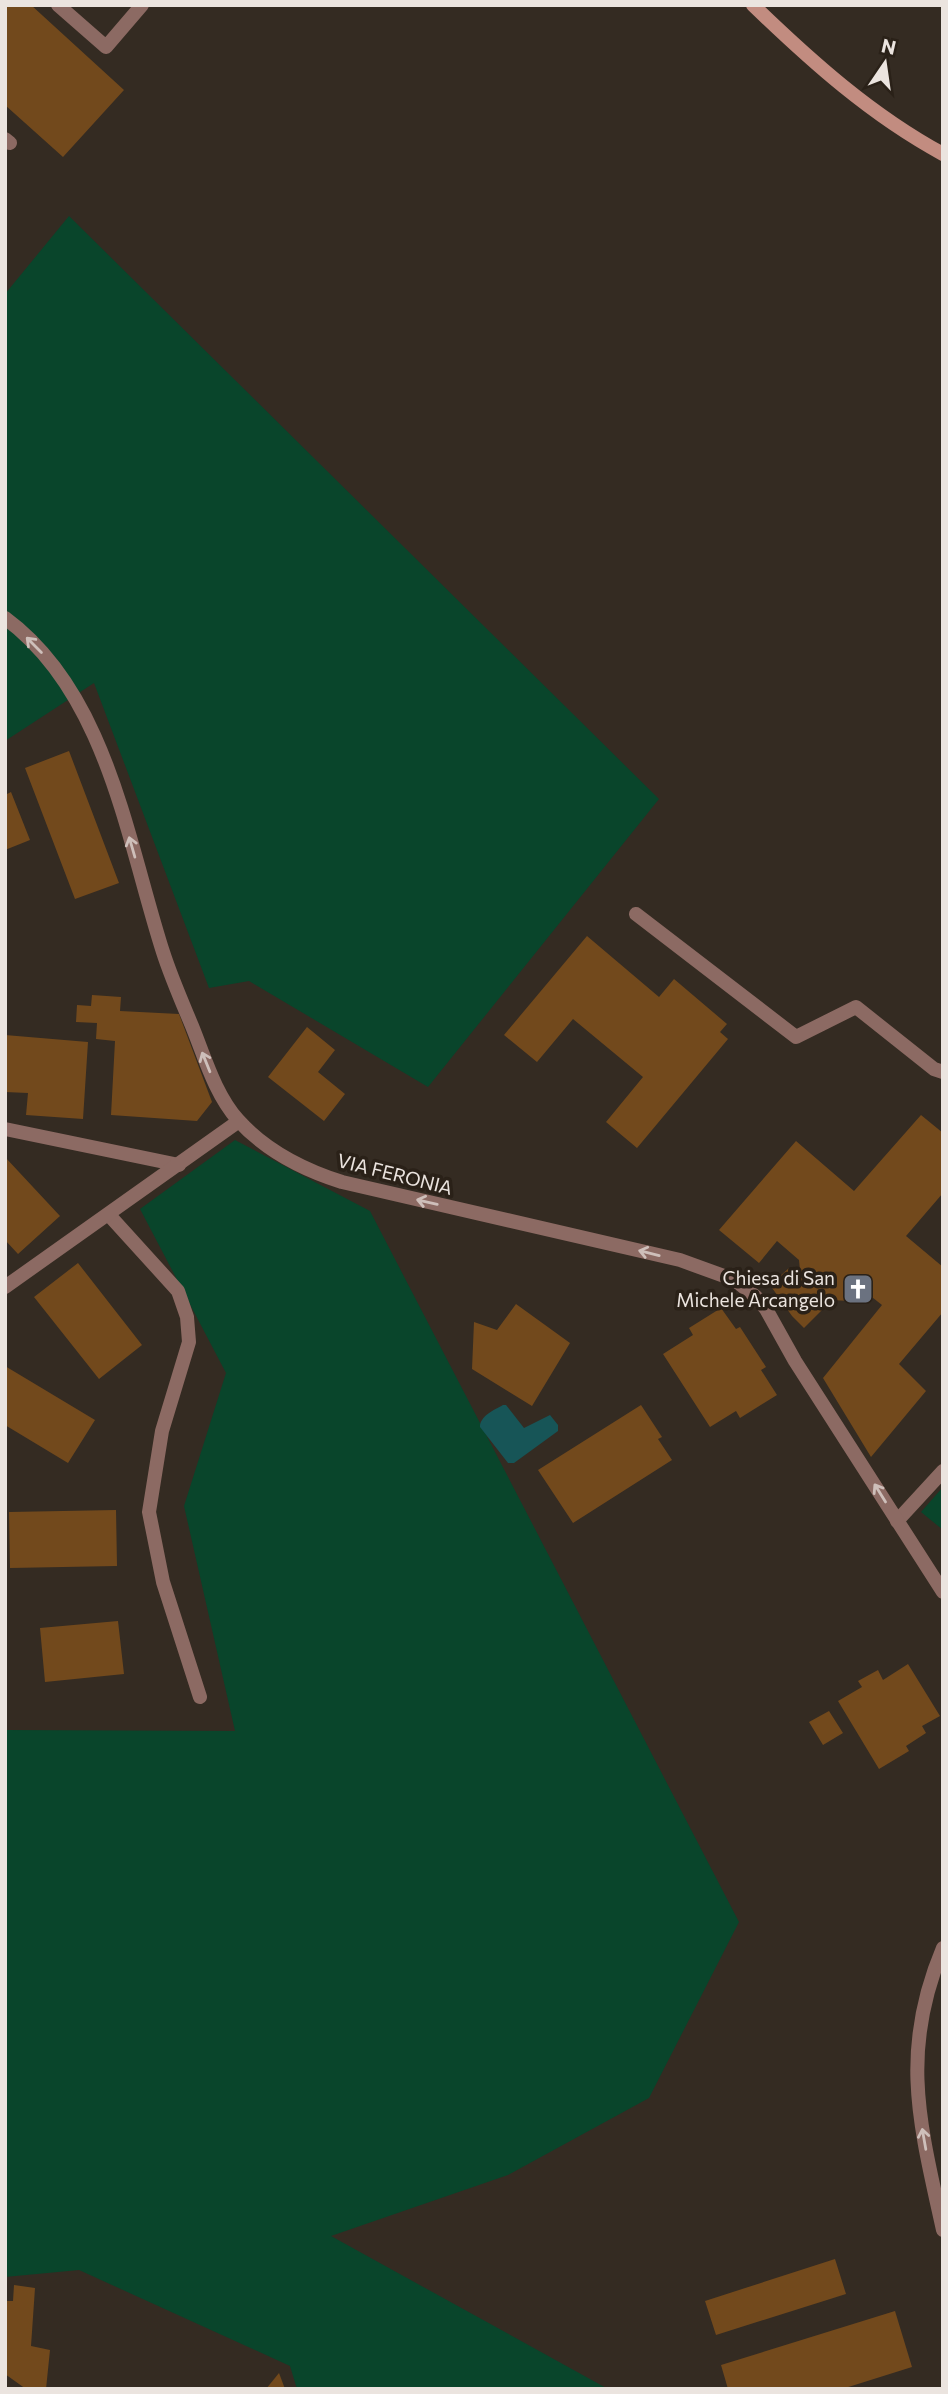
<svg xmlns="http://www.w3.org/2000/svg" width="948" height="2394" viewBox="0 0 948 2394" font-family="Commissioner,sans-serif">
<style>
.green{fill:#09452b}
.water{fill:#175557}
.building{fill:#72491c}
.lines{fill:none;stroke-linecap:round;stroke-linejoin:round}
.lane{stroke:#8c6a63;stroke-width:14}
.street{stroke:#8c6a63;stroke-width:14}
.secondary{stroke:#c28c80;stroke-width:14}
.oneway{stroke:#cebfba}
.labels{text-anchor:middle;stroke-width:7;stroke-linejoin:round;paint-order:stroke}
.street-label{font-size:19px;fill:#ebe4df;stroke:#2a2118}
.poi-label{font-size:19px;fill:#ebe4df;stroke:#2a2118;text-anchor:end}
</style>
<rect width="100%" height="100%" fill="#342b22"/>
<path class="green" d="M69 216 659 799 428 1087 249 981 209 988 94 683 5 741V294Z
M235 1140 370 1211 739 1922 649 2098 508 2175 331 2236 608 2389H297L290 2366 79 2270 5 2277V1730L235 1731 184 1506 226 1373 140 1209Z
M943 1487V1530L921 1512Z"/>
<path class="water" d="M503 1405H506L524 1428 550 1415 558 1425V1431L514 1463H508L480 1427C480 1416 494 1410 503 1405Z"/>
<path class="building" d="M5 5H31L124 90 63 157 5 105Z
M69 751 119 883 75 899 25 768Z
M11 792 30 840 5 850V795Z
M587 936 659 997 674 979 727 1024 720 1032 728 1039 637 1148 606 1122 643 1077 573 1019 537 1062 504 1035Z
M92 995 121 997 120 1011 179 1014 212 1102 197 1121 111 1115 115 1041 96 1039 97 1023 76 1022 77 1005 91 1006Z
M307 1027 335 1050 318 1072 345 1094 324 1121 268 1077Z
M5 1035 88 1042 83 1119 26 1115 28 1093 5 1092Z
M921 1115 943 1133V1193L906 1236 943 1267V1312L899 1364 926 1391 871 1457 823 1378 882 1305 868 1294 849 1301 832 1300 804 1328 792 1316 770 1285 789 1268 801 1280 799 1260 777 1241 759 1263 719 1230 796 1141 854 1191Z
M5 1157 60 1216 18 1254 5 1240Z
M78 1263 142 1345 99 1379 34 1297Z
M516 1304 570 1343 532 1406 472 1369 474 1322 497 1330Z
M721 1308 736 1329 740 1327 766 1367 761 1370 777 1395 740 1418 736 1411 710 1427 663 1354 693 1335 689 1328Z
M5 1366 95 1420 68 1463 5 1425Z
M641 1405 662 1437 658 1439 672 1460 573 1523 538 1470Z
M116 1510 117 1566 10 1568 9 1512Z
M118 1621 124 1674 45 1682 40 1628Z
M908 1664 940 1716 922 1726 926 1733 906 1746 909 1751 879 1769 838 1701 862 1687 858 1681 878 1670 883 1680Z
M829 1711 843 1733 823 1745 809 1722Z
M835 2259 846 2294 716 2335 705 2301Z
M14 2285 35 2288 31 2346 50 2350 46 2389H26L5 2374V2301H13Z
M895 2311 912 2367 842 2389H728L721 2365Z
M279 2373 285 2389H266Z"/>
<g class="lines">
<path class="lane" d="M58 5 106 47 142 5
M5 1129 179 1165
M109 1215 178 1291 187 1317 189 1342 162 1431 149 1512 163 1582 200 1697
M897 1521 943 1471"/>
<path class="street" d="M5 139 10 143
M5 618C107 693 127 840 163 952 171 977 182 1002 192 1026 205 1058 215 1094 238 1120 266 1151 304 1170 342 1182L680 1260 735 1280 756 1297 766 1309 795 1361 943 1592
M636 914 796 1037 856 1007 934 1069 943 1072
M5 1287 239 1121
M943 1948C899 2052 920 2125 943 2230"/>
<path class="secondary" d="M753 5C811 61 871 115 943 154"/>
</g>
<defs><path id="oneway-shaft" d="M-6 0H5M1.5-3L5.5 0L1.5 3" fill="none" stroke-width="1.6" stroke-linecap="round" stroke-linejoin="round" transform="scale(1.75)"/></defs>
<g class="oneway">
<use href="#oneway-shaft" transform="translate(34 645) rotate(-135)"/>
<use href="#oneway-shaft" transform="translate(132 847) rotate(-106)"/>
<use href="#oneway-shaft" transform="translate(206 1062) rotate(-112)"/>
<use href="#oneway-shaft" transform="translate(427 1202) rotate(-167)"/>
<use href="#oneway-shaft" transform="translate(649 1253) rotate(-166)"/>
<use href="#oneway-shaft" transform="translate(880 1493) rotate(-122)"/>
<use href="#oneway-shaft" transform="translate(924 2139) rotate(-100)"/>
</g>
<defs>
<g id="church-square" transform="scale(1.575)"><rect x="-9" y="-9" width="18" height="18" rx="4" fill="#6b7280" stroke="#2a2118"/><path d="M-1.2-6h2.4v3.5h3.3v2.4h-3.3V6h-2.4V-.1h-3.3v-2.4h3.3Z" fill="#fff"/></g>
</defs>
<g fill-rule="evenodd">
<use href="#church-square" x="858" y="1289"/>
</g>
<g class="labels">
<g class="street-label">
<text transform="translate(395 1174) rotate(14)" y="7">VIA FERONIA</text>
</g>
<g class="poi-label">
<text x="835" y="1285">Chiesa di San<tspan x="835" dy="22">Michele Arcangelo</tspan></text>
</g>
</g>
<rect width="948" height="2394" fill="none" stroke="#ebe4df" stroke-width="14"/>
<g transform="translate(885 63) rotate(13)" stroke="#2a2118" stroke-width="5" paint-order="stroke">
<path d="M0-5L12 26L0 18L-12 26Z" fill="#ebe4df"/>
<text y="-10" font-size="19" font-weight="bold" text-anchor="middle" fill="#ebe4df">N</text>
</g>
</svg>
